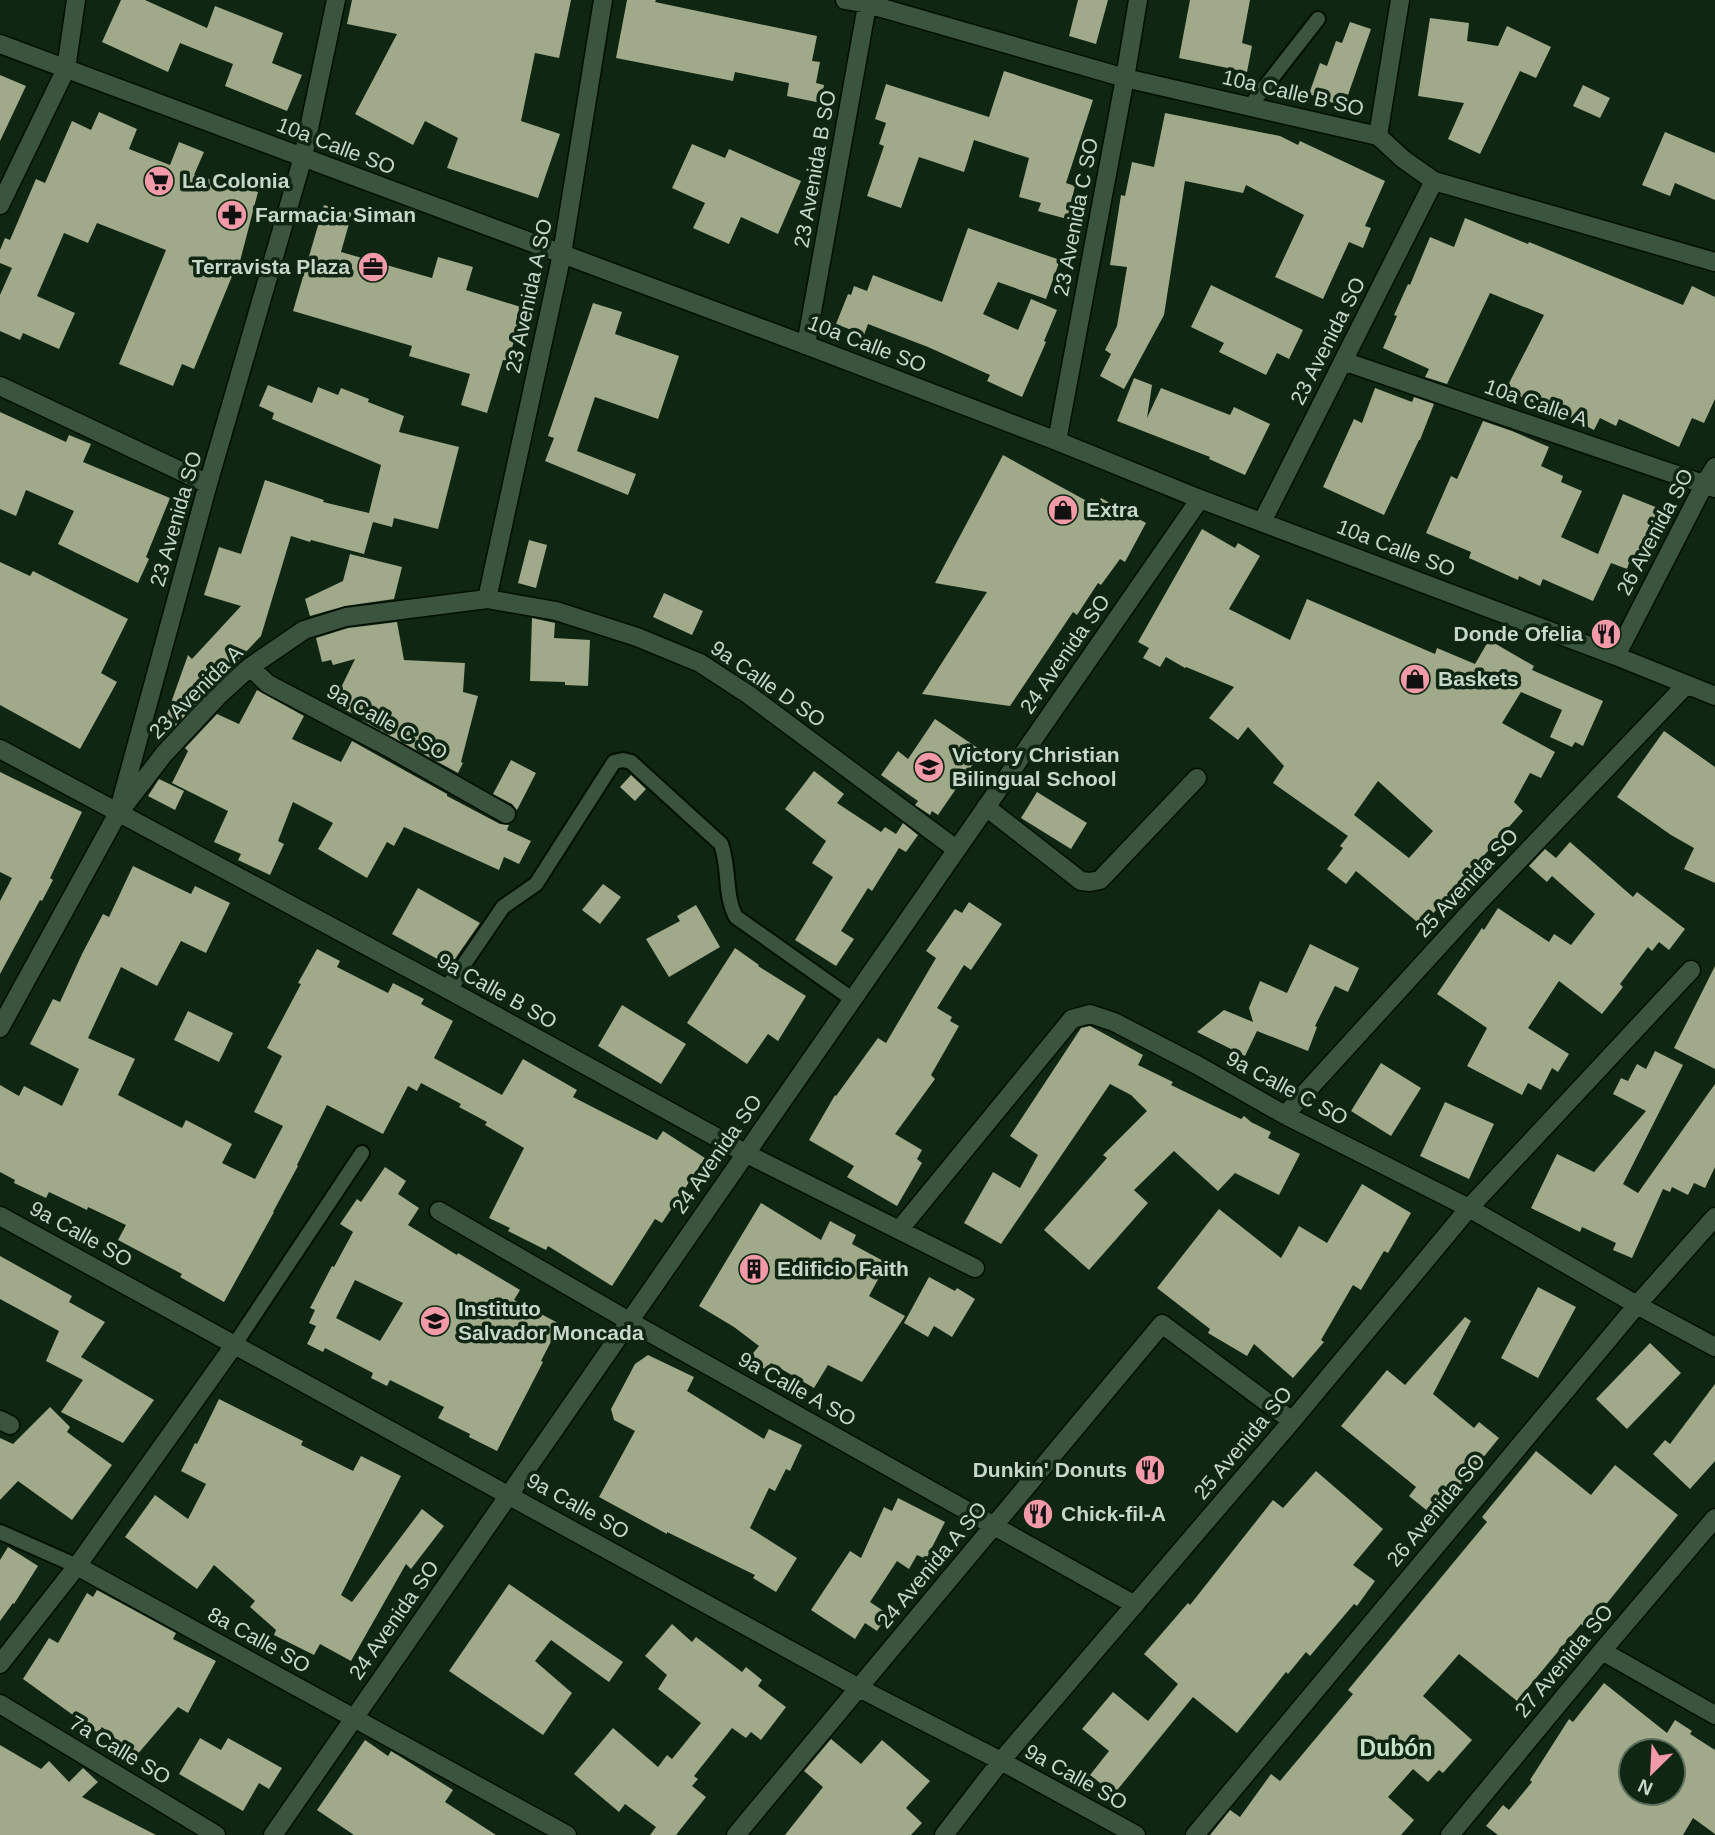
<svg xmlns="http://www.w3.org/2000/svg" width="1715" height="1835" viewBox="0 0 1715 1835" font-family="Arial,sans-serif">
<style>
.building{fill:#a0a989;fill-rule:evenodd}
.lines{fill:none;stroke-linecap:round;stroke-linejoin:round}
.lane-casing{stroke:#000f01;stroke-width:18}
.street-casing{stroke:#000f01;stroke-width:21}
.secondary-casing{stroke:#000f01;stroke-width:21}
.lane{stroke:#3b543e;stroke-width:14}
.street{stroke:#3b543e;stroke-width:18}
.secondary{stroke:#3b543e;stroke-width:18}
.labels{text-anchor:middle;stroke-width:7;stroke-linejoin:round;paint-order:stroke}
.street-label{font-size:21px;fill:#c9d7ca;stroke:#0f2613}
.poi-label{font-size:21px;font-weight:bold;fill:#c9d7ca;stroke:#0f2613;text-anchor:start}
.neighbourhood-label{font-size:23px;font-weight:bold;fill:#c5e2c8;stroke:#0f2613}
</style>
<rect width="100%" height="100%" fill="#0f2613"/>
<path class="building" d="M121 0H145L207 28 215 6 283 33 272 63 302 75 287 111 225 86 233 64 180 43 168 72 102 42Z
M352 0H571L559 58 535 53 521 121 560 134 538 198 447 168 458 138 425 121 413 145 355 114 397 34 347 24Z
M627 0H656L655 2 817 36 812 61 820 62 816 83 824 85 821 103 787 96 789 83 735 72 733 81 616 58Z
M1078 0H1108L1096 44 1069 36Z
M1190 0H1250L1242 43 1252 46 1247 72 1179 58Z
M1430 18 1469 23 1467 41 1498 46 1507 26 1551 47 1536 78 1520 71 1480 154 1448 139 1464 103 1418 96Z
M1350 22 1371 29 1348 95 1345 94 1341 106 1309 94 1320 63 1327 66 1336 41 1342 43Z
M1004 71 1093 100 1066 183 1075 186 1067 219 1038 211 1041 203 1019 197 1029 158 974 140 964 172 919 157 901 208 867 196 884 146 879 144 886 123 875 119 886 84 989 117Z
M0 75 26 86 0 141Z
M1583 85 1610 98 1600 118 1573 106Z
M99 112 137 129 129 149 170 165 179 142 204 152 194 175 258 192 239 265 237 264 194 369 182 364 173 386 119 364 166 250 97 223 88 243 64 233 37 296 75 313 59 349 23 333 20 340 0 331V295L12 268 0 263V250L5 238 10 240 36 179 45 183 72 121 91 130Z
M1165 113 1280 136 1298 145 1300 141 1385 181 1365 226 1371 228 1363 248 1349 242 1323 299 1275 277 1304 215 1246 185 1243 193 1185 181 1164 315 1124 389 1100 376 1111 354 1105 350 1117 326 1127 267 1110 265 1121 195 1125 196 1132 162 1154 167Z
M1665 132 1715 153V200L1675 183 1670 196 1642 185Z
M692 144 725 158 729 149 801 181 778 234 741 217 729 244 693 228 705 203 672 188Z
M324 205 352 213 341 252 432 278 438 257 473 267 466 290 524 308 508 361 503 360 487 413 461 405 470 374 409 356 412 346 293 311Z
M1465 218 1528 244 1529 242 1683 305 1692 286 1715 297V399L1704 423 1692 418 1679 447 1619 419 1616 426 1600 418 1594 430 1562 414 1561 417 1506 389 1544 315 1490 293 1447 384 1425 377 1429 369 1383 348 1397 316 1394 315 1408 284 1410 285 1430 237 1454 247Z
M968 228 1060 260 1046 299 998 282 983 314 1018 330 1031 299 1057 310 1044 341 1046 342 1022 397 987 381 990 375 928 347 868 324 864 335 836 324 848 294 851 295 854 286 867 291 873 275 942 302Z
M1211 285 1303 330 1289 359 1277 353 1266 375 1219 352 1224 343 1191 327Z
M593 303 622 312 615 334 679 356 658 419 595 397 577 451 636 474 628 495 545 461 554 438 548 436Z
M1134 378 1152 385 1147 418 1161 388 1230 415 1234 407 1270 424 1245 475 1209 459 1210 457 1117 421Z
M268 385 312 403 318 387 338 395 341 388 369 399 368 402 404 416 399 432 459 447 438 529 394 518 392 527 373 522 364 554 311 540 310 542 291 536 261 636 167 735 161 731 188 655 192 659 241 606 204 595 219 547 241 554 265 480 324 500 323 502 369 513 381 465 272 419 274 413 259 406Z
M1375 388 1412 402 1414 397 1434 404 1420 440H1419L1384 515 1323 487 1354 419 1362 423Z
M0 412 66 442 69 435 91 444 83 462 170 498 146 557 149 559 138 583 58 544 74 511 26 490 16 516 0 509Z
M1483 421 1512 431 1549 447 1541 466 1563 476 1561 482 1582 491 1561 537 1598 554 1623 494 1663 510 1639 567 1629 563 1627 569 1611 563 1593 601 1543 579 1540 586 1519 576 1518 580 1469 558 1471 552 1426 533 1451 476 1457 479Z
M1003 455 1096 506 1101 498 1146 523 1125 562 1120 559 1101 585 1098 583 1077 615 1073 612 1010 706 922 694 987 592 935 583Z
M1202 529 1235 548 1238 543 1260 556 1229 609 1290 640 1307 599 1435 654 1437 648 1475 664 1489 640 1534 666 1532 670 1603 701 1583 746 1575 742 1572 747 1550 737 1562 710 1521 692 1502 723 1555 752 1541 778 1530 773 1514 802 1523 811 1422 926 1356 871 1346 884 1327 869 1343 848 1340 846 1348 836 1273 783 1284 766 1248 727 1238 740 1209 718 1234 687 1186 667 1185 668 1166 657 1160 667 1143 658 1149 648 1138 642ZM1378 781 1433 831 1409 858 1354 815Z
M529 540 547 545 536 588 518 583Z
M350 554 402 567 394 599 345 606 310 616 305 599 343 581Z
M0 562 30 576 33 571 128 619 101 673 117 682 80 749 0 705Z
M664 593 703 611 692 635 653 617Z
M532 618 555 623 554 638 590 640 588 686 565 685V682L530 681Z
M397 622 404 660 465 663 463 692 478 696 461 762 463 763 458 773 363 721 364 719 339 707 335 700 355 659 333 665 331 660 322 662 316 638 348 628Z
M257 690 304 716 292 739 341 762 352 741 447 794V796L500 824 509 825 507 830 531 841 519 864 504 857 499 870 404 827 394 846 387 842 367 878 318 849 333 823 293 802 278 841 284 844 270 875 238 860 241 854 214 842 228 811 172 783 188 751 185 748 217 714 239 724Z
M935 719 982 751 938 815 932 811 930 815 915 805 918 801 881 775 898 751 908 759Z
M1664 731 1715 767V883L1684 869 1694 848 1671 835 1617 797Z
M511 760 536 773 517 810 512 804 493 794Z
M814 771 844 794 837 803 881 832 885 827 896 834 903 823 918 835 906 852 899 848 872 891 868 888 841 931 854 939 836 966 795 940 833 877 812 863 826 841 785 809Z
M0 772 82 812 50 878 53 880 42 901 40 900 0 974V901L12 878 0 872Z
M631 775 646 789 635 801 620 787Z
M159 779 184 791 175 810 148 796Z
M1037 792 1087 823 1071 849 1021 818Z
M1570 842 1633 897 1637 892 1685 929 1669 950 1659 942 1652 951 1648 947 1620 984 1623 987 1602 1014 1559 981 1528 1028 1569 1054 1558 1072 1552 1068 1541 1090 1528 1083 1522 1095 1467 1066 1487 1028 1437 994 1482 928 1484 930 1498 908 1549 942 1554 934 1571 945 1595 914 1552 876 1547 882 1529 866 1545 849 1556 858Z
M133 866 191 894 195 886 230 903 206 953 181 941 157 986 121 967 88 1038 135 1059 118 1095 182 1128 186 1120 232 1144 222 1163 255 1179 283 1126 254 1112 282 1056 267 1048 301 984 298 983 317 949 340 961 337 967 388 993 393 983 424 999 421 1004 453 1021 434 1058 502 1095 523 1059 577 1090 573 1097 657 1140 663 1131 705 1158 662 1223 655 1219 612 1286 548 1246 546 1250 508 1231 510 1228 489 1218 524 1148 485 1125 487 1122 459 1107 461 1104 421 1083 417 1091 408 1086 383 1134 327 1105 297 1165 298 1166 273 1212H274L224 1302 180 1277 182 1274 118 1240 126 1225 88 1207 87 1210 49 1192 46 1198 14 1183 15 1180 0 1172V1085L19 1096 24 1086 62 1106 79 1069 30 1044 53 999 60 1002 82 954 103 914 109 917Z
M603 884 621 897 600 924 582 910Z
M418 888 480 923 450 966 392 934Z
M969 902 1002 924 971 970 964 965 937 1008 952 1017 950 1021 959 1026 931 1075 935 1079 895 1134 922 1150 917 1159 922 1163 897 1206 847 1177 854 1166 809 1140 835 1095 836 1096 878 1038 886 1043 936 958 926 951 955 909 962 913Z
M696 905 720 947 669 977 646 939 680 921 677 916Z
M1310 944 1359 968 1348 992 1335 986 1315 1026 1317 1027 1308 1051 1257 1031 1245 1056 1197 1032 1224 1010 1253 1022 1249 1008 1260 981 1287 993Z
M735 948 759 965 758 966 806 996 778 1041 768 1034 747 1064 687 1023Z
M1715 966V1069L1674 1048Z
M622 1005 686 1044 661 1084 598 1046Z
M188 1011 233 1033 219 1062 174 1040Z
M1090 1026 1143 1055 1138 1065 1173 1082 1171 1085 1241 1119 1244 1116 1251 1122 1271 1132 1268 1138 1300 1154 1279 1195 1235 1173 1218 1191 1174 1151 1134 1190 1148 1203 1089 1270 1044 1230 1107 1158 1103 1155 1147 1111 1131 1095 1110 1084 1001 1244 964 1223 993 1172 1020 1188 1038 1155 1010 1136 1081 1028Z
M1655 1051 1683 1065 1623 1184 1638 1193 1715 1084V1167L1705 1188 1694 1183 1688 1195 1672 1187 1670 1192 1663 1189 1632 1258 1613 1250 1616 1243 1582 1227 1580 1232 1531 1208 1557 1154 1594 1172 1646 1111 1613 1094 1621 1078 1628 1081 1637 1064 1646 1069Z
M1381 1063 1421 1088 1391 1136 1351 1111Z
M1445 1102 1494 1124 1469 1179 1420 1156Z
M385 1167 406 1181 398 1194 419 1208 408 1225 457 1255 458 1253 520 1290 514 1300 560 1324 541 1361 543 1362 497 1451 469 1437 470 1434 438 1418 444 1407 390 1380 387 1386 371 1378 373 1373 325 1348 323 1352 307 1344 316 1326 309 1323 315 1310 310 1308 332 1266 334 1267 353 1232 340 1224 357 1199 361 1202ZM355 1280 403 1303 380 1341 336 1318Z
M1362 1184 1411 1213 1388 1253 1384 1251 1361 1290 1353 1285 1321 1340 1324 1342 1293 1378 1254 1344 1247 1356 1208 1333 1210 1329 1157 1288 1219 1209 1281 1258 1299 1226 1327 1243Z
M761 1203 821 1240 830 1221 856 1235 852 1244 887 1263 869 1296 905 1316 862 1382 828 1365 814 1388 771 1363 766 1370 749 1358 759 1346 734 1327 699 1306Z
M0 1256 72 1296 69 1302 105 1322 81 1357 154 1400 123 1443 61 1412 83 1380 46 1361 59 1331 0 1299Z
M929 1277 955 1291 957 1288 975 1299 952 1337 934 1326 928 1337 904 1323Z
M1538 1287 1576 1307 1538 1378 1501 1358Z
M1465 1317 1471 1321 1433 1394 1474 1428 1479 1422 1499 1438 1435 1517 1409 1496 1416 1487 1341 1426 1387 1370 1405 1385Z
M1650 1343 1681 1373 1627 1429 1596 1399Z
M648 1355 694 1377 687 1391 764 1439 769 1429 802 1445 790 1471 786 1469 775 1491 769 1488 750 1528 797 1558 776 1592 753 1578 755 1575 667 1532V1534L599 1497 635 1431 614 1420 611 1409 635 1364Z
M1715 1384V1461L1690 1489 1653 1454 1665 1440 1670 1444Z
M219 1399 303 1441 301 1445 353 1471 361 1456 401 1476 341 1595 352 1602 422 1509 444 1526 411 1569 406 1564 351 1661 320 1644 314 1655 274 1635 276 1630 250 1607 255 1601 214 1565 197 1589 125 1537 155 1495 188 1519 206 1484 181 1471 195 1443 197 1444Z
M50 1407 70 1427 67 1432 112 1465 72 1520 18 1481 0 1500V1438L13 1444Z
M1536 1451 1591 1495 1615 1465 1678 1515 1587 1628 1581 1624 1517 1701 1459 1654 1423 1696 1472 1740 1443 1773 1439 1770 1428 1782 1413 1769 1388 1797 1414 1820 1401 1835H1210L1230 1810 1240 1817 1271 1774 1280 1781 1353 1694 1348 1690 1487 1522 1482 1517Z
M1316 1471 1383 1529 1353 1565 1375 1581 1357 1606 1354 1604 1310 1656 1306 1652 1288 1674 1286 1672 1237 1733 1193 1697 1114 1794 1090 1775 1109 1751 1082 1729 1113 1692 1148 1721 1178 1684 1144 1654 1188 1603 1190 1605 1273 1500 1283 1508Z
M898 1498 945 1522 926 1559 917 1555 909 1569 897 1561 870 1602 888 1614 877 1631 865 1623 855 1639 811 1610 850 1551 861 1558 884 1507 892 1511Z
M8 1547 38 1566 14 1604 13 1603 0 1621V1560Z
M509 1584 623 1662 609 1682 551 1640 535 1661 572 1693 543 1735 449 1671Z
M97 1590 176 1633 173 1639 216 1661 188 1713 178 1707 136 1756 102 1727 98 1733 23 1679 49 1638 58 1643 87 1593 93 1597Z
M672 1624 692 1642 696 1637 742 1672 746 1667 762 1680 758 1686 786 1707 761 1740 751 1732 746 1738 732 1728 694 1776 698 1779 692 1786 706 1797 676 1835H650L656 1827 625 1804 619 1812 574 1774 613 1728 658 1767 667 1755 672 1759 701 1723 658 1689 667 1675 645 1656Z
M1604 1683 1667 1733 1675 1720 1692 1731 1690 1734 1715 1750V1834L1693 1818 1683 1835H1498L1486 1826 1503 1805 1509 1810 1532 1782 1530 1780 1569 1719 1573 1722ZM1631 1751H1673V1793H1631Z
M200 1738 221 1750 228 1738 282 1768 269 1789 259 1783 243 1811 179 1774Z
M831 1739 861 1764 882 1740 930 1781 906 1808 922 1823 911 1835H785L823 1787 804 1771Z
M365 1740 388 1756 391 1751 401 1757 453 1790 445 1802 496 1835H354L317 1810Z
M0 1745 41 1769 49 1761 69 1782 83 1768 98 1782 82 1797 156 1835H0Z"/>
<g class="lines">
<g class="lane-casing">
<path id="lane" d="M1250 106 1318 19
M458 973 503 907 536 884 614 762 623 760 631 762 721 844C730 868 724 895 736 917L852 999
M235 1344 362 1153
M0 1532 77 1566"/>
</g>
<g class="street-casing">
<path id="street" d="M845 0 868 4 1125 78 1378 136 1403 159 1434 181 1715 262
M1378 136 1400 0
M0 205 66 69 76 0
M806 345 868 0
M1343 361 1715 488
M0 386 208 484
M1200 499 1616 656 1715 696
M1262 522 1434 181
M487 599 562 254 603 0
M1616 656 1704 485 1715 467
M250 667 268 684 388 747 506 814
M0 749 449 990 745 1153 975 1268
M124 806 164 754 219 695 250 667 304 630 346 617 487 599 556 611 637 637 700 663 749 695 956 849
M986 807 1081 881 1090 882 1100 880 1197 778
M449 990 458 973
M0 1028 118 813 208 484 303 157 336 0
M1285 1115 1480 901 1686 685
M439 1211 629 1321 1135 1605
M0 1216 859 1688 1001 1761 1136 1835
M899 1230 1072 1019 1090 1014 1114 1022 1197 1065 1285 1115 1469 1208 1637 1305 1715 1347
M0 1420 10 1425
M77 1566 567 1835
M1602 1651 1715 1715
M0 1664 77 1566 235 1344
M0 1704 216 1835
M736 1835 1162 1324 1292 1421
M944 1835 1001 1761 1292 1421 1469 1208 1691 970
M1195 1835 1637 1305 1715 1217
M1450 1835 1602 1651 1715 1518"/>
</g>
<g class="secondary-casing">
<path id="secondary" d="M0 44 806 345 1057 441 1200 499 273 1835
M1057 441 1125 78 1138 0"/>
</g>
<use href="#lane" class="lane"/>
<use href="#street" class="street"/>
<use href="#secondary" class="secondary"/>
</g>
<defs>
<g id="supermarket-disc" transform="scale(1.575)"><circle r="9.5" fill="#f39aa8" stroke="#0f2613"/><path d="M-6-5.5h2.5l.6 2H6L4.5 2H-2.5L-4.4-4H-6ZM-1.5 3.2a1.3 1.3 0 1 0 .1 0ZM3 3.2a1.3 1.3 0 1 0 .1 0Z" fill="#111"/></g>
<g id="pharmacy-disc" transform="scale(1.575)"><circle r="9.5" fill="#f39aa8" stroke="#0f2613"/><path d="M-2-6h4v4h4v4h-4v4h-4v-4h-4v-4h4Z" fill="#111"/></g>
<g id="office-disc" transform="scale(1.575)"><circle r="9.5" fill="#f39aa8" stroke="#0f2613"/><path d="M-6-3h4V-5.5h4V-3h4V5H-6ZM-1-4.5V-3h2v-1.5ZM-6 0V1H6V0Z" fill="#111"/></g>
<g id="shop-disc" transform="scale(1.575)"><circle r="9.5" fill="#f39aa8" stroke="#0f2613"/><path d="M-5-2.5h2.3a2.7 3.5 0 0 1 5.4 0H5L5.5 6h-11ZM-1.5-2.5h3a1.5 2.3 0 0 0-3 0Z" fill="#111"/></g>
<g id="restaurant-disc" transform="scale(1.575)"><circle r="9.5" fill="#f39aa8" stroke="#0f2613"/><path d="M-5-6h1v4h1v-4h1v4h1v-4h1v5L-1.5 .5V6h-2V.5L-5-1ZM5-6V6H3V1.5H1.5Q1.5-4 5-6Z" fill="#111"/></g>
<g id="school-disc" transform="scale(1.575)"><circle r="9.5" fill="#f39aa8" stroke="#0f2613"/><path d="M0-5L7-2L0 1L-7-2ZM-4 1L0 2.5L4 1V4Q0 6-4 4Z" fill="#111"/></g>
<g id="building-disc" transform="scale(1.575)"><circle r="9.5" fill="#f39aa8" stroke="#0f2613"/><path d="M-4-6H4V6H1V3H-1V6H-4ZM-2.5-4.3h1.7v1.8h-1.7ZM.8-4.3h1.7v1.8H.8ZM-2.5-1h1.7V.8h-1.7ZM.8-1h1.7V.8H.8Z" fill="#111"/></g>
</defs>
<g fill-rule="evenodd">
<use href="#supermarket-disc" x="159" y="181"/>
<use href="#pharmacy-disc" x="232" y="215"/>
<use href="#office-disc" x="373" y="267"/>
<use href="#shop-disc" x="1063" y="510"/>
<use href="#restaurant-disc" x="1606" y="634"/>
<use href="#shop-disc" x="1415" y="679"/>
<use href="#school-disc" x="929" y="767"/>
<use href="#building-disc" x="754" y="1269"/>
<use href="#school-disc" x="435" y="1321"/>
<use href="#restaurant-disc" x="1150" y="1470"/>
<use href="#restaurant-disc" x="1038" y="1514"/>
</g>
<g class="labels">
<g class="street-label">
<text transform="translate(1293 93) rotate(13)" y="7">10a Calle B SO</text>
<text transform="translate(336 146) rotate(21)" y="7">10a Calle SO</text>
<text transform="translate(815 169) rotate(-80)" y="7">23 Avenida B SO</text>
<text transform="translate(1076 217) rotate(-79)" y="7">23 Avenida C SO</text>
<text transform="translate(529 296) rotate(-78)" y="7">23 Avenida A SO</text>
<text transform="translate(1328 341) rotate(-63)" y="7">23 Avenida SO</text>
<text transform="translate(867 344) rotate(21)" y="7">10a Calle SO</text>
<text transform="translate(1536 403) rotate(19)" y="7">10a Calle A</text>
<text transform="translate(176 519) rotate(-74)" y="7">23 Avenida SO</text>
<text transform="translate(1655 532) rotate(-62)" y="7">26 Avenida SO</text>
<text transform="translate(1396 548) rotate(21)" y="7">10a Calle SO</text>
<text transform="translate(1065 654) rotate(-55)" y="7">24 Avenida SO</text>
<text transform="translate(768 684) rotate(35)" y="7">9a Calle D SO</text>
<text transform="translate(196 692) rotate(-45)" y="7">23 Avenida A</text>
<text transform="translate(387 722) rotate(29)" y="7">9a Calle C SO</text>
<text transform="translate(1467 883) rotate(-47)" y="7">25 Avenida SO</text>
<text transform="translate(497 991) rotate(29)" y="7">9a Calle B SO</text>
<text transform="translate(1287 1088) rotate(28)" y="7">9a Calle C SO</text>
<text transform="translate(717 1154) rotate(-55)" y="7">24 Avenida SO</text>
<text transform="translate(81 1234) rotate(29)" y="7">9a Calle SO</text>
<text transform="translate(797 1389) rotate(29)" y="7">9a Calle A SO</text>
<text transform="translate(1243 1443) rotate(-50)" y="7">25 Avenida SO</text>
<text transform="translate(578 1506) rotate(29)" y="7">9a Calle SO</text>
<text transform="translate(1436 1510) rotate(-50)" y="7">26 Avenida SO</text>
<text transform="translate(932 1565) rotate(-50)" y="7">24 Avenida A SO</text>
<text transform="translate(394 1620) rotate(-55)" y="7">24 Avenida SO</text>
<text transform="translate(259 1640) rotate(29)" y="7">8a Calle SO</text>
<text transform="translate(1564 1661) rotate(-50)" y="7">27 Avenida SO</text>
<text transform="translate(120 1750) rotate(31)" y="7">7a Calle SO</text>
<text transform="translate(1076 1777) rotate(29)" y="7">9a Calle SO</text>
</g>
<g class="poi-label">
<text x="182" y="188">La Colonia</text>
<text x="255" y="222">Farmacia Siman</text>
<text x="350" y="274" text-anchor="end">Terravista Plaza</text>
<text x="1086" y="517">Extra</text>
<text x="1583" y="641" text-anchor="end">Donde Ofelia</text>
<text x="1438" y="686">Baskets</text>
<text x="952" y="762">Victory Christian<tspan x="952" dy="24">Bilingual School</tspan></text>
<text x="777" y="1276">Edificio Faith</text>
<text x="458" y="1316">Instituto<tspan x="458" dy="24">Salvador Moncada</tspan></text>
<text x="1127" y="1477" text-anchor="end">Dunkin' Donuts</text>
<text x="1061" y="1521">Chick-fil-A</text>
</g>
<g class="neighbourhood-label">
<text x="1396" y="1756">Dubón</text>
</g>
</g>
<g transform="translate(1652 1772) rotate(204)"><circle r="33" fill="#0f2613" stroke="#596d5c" stroke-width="2"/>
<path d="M0-5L12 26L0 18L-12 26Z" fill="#f39aa8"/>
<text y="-10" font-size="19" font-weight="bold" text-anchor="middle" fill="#c9d7ca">N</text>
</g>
</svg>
